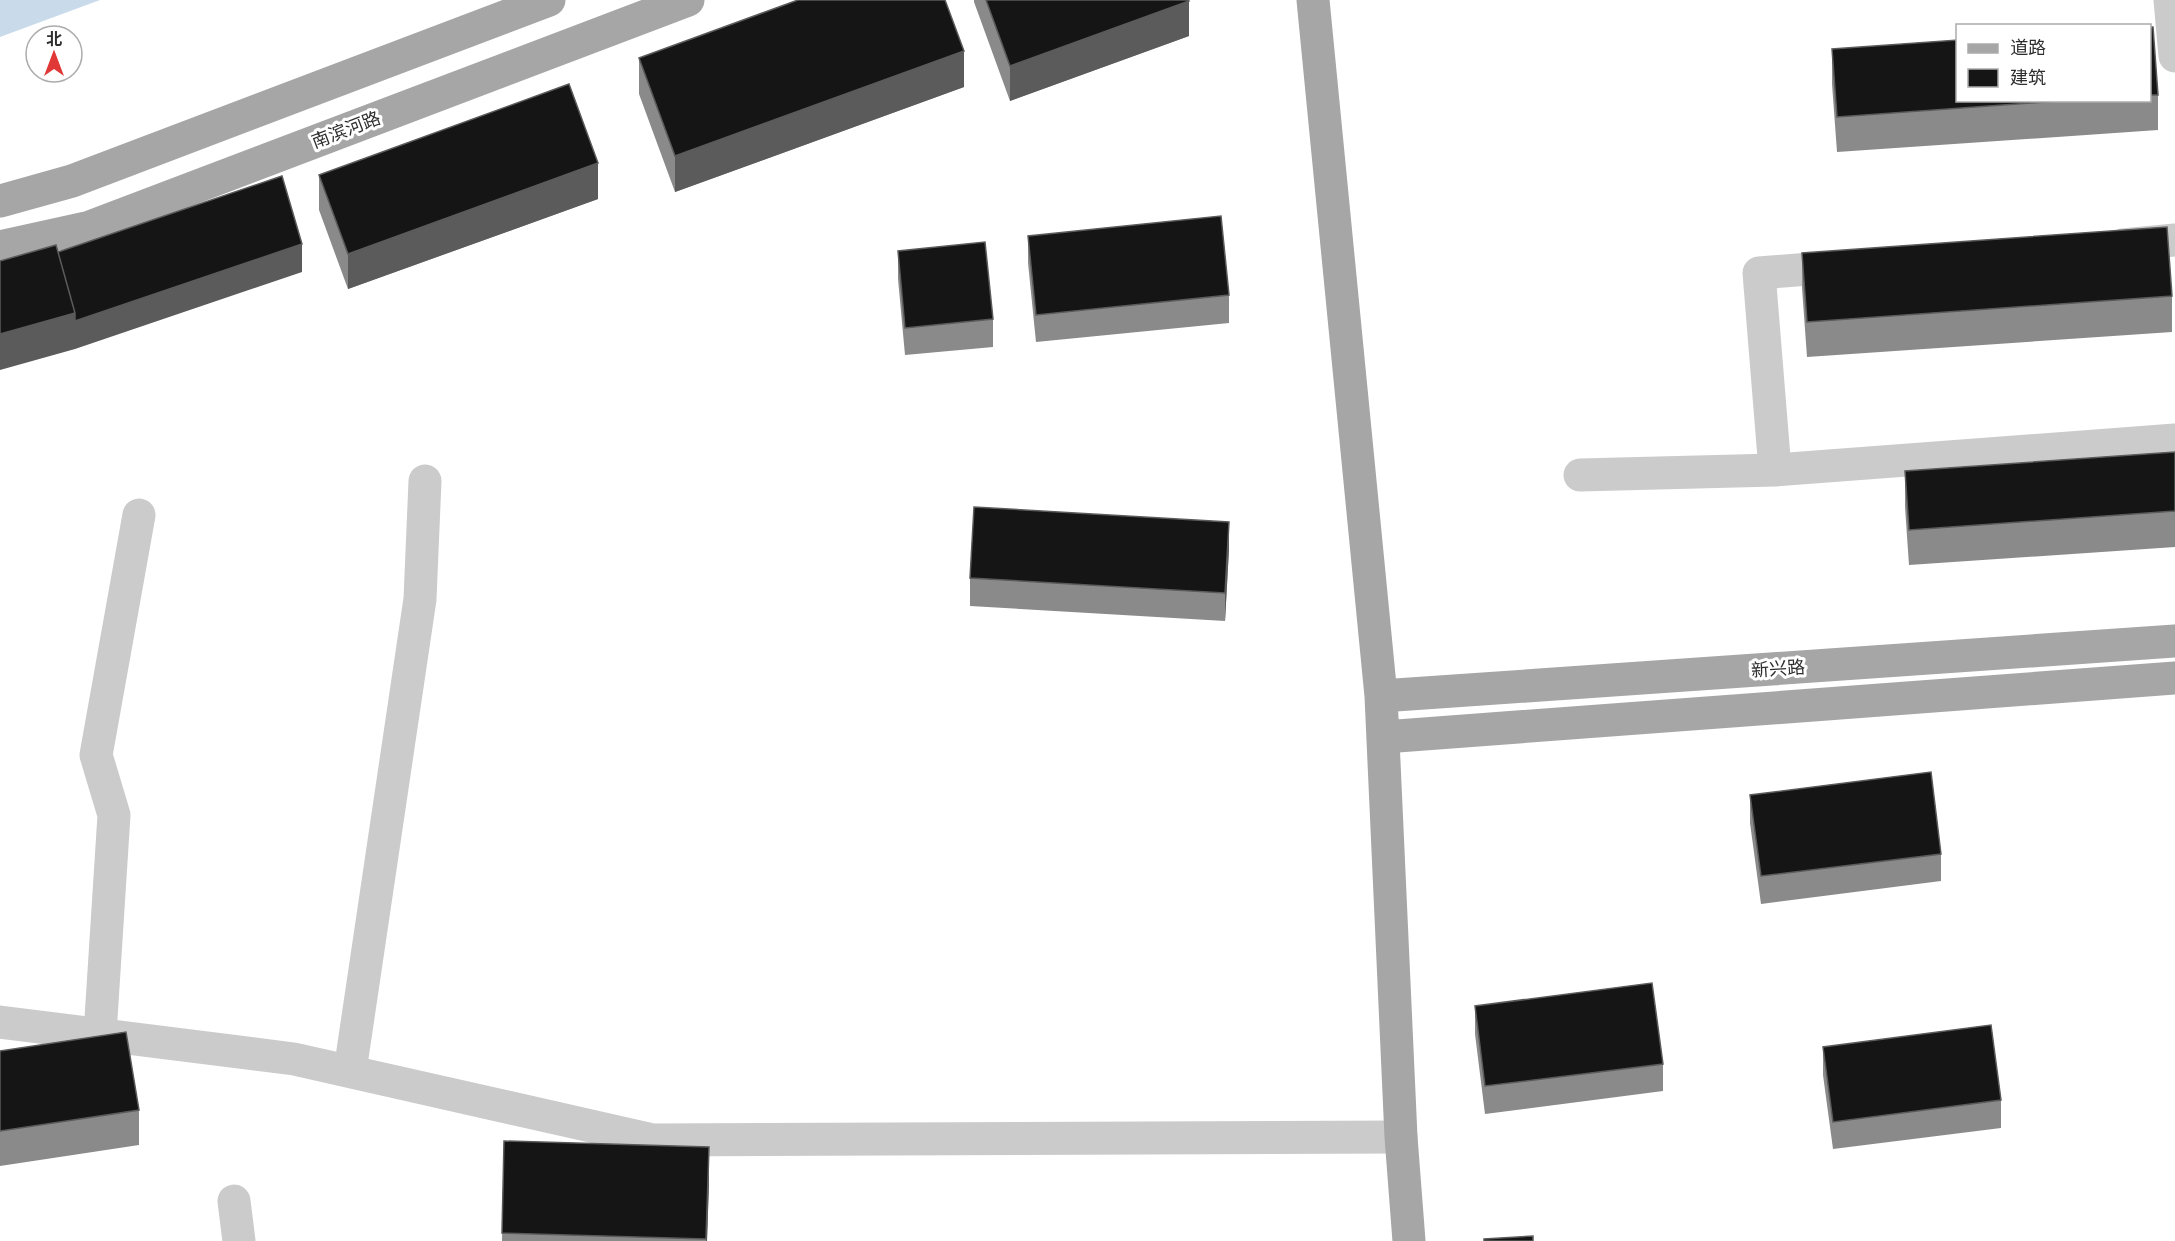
<svg xmlns="http://www.w3.org/2000/svg" width="2175" height="1241" viewBox="0 0 2175 1241" font-family="'Roboto Condensed','Noto Sans SC',sans-serif">
<style>
.water{fill:#c9dbeb}
.lines{fill:none;stroke-linecap:round;stroke-linejoin:round}
.minor{stroke:#cbcbcb;stroke-width:33}
.major{stroke:#a6a6a6;stroke-width:33}
.wall{fill:#8a8a8a}
.shaded-wall{fill:#5b5b5b}
.building{fill:#151515;stroke:#5b5b5b;stroke-width:1.5}
.labels{text-anchor:middle;stroke-width:6;stroke-linejoin:round;paint-order:stroke}
.street-label{font-size:18px;fill:#2e2e2e;stroke:#fff}
</style>
<rect width="100%" height="100%" fill="#fff"/>
<path class="water" d="M0 0H100L0 37Z"/>
<g class="lines">
<path class="minor" d="M2170 0 2175 56
M2123 245 2175 240
M1775 470 1759 273 1847 266
M1580 475 1775 470 2175 440
M0 1022 294 1059 653 1140 1401 1137
M100 1034 114 815 96 755 139 515
M350 1071 420 599 425 481
M234 1201 239 1241"/>
<path class="major" d="M1313 0 1381 696 1401 1137 1409 1241
M0 201 72 181 549 0
M0 247 90 227 688 0
M1381 696 2175 641
M1384 737 2175 678"/>
</g>
<path class="wall" d="M974 0H1188L1189 36 1010 101 974 2Z
M2150 27 2158 95V130L1837 152 1832 84V49L1958 100H2150Z
M639 58 964 87 675 192 639 94Z
M319 175 598 199 348 289 319 210Z
M1028 236 1229 295V323L1036 342 1028 263Z
M898 251 993 319V347L905 355 898 279Z
M1802 253 2172 296V332L1807 357 1802 288Z
M2175 452V547L1909 565 1905 507V471Z
M1229 549 1225 621 970 606V578Z
M1750 795 1941 854V881L1761 904 1750 823Z
M1475 1006 1663 1064V1091L1485 1114 1475 1034Z
M1823 1047 2001 1100V1128L1833 1149 1823 1075Z
M0 1051 139 1110V1145L0 1166Z
M504 1141 709 1182 707 1241H502Z"/>
<path class="shaded-wall" d="M1189 1V36L1010 101V66Z
M964 51V87L675 192V156Z
M598 163V199L348 289V254Z
M302 244V272L75 349 0 370V334Z
M1229 522V549L1225 621V593Z
M709 1147V1182L707 1241H706Z"/>
<path class="building" d="M798 0H945L964 51 675 156 639 58Z
M986 0H1188L1189 1 1010 66Z
M2150 27H2153L2158 95H2150Z
M1958 40V100H2072L1837 117 1832 49Z
M569 84 598 163 348 254 319 175Z
M282 176 302 244 75 321V313L58 252Z
M1221 216 1229 295 1036 315 1028 236Z
M2167 227 2172 296 1807 322 1802 253Z
M985 242 993 319 905 328 898 251Z
M56 245 75 313 0 334V261Z
M2175 452V511L1909 530 1905 471Z
M974 507 1229 522 1225 593 970 578Z
M1931 772 1941 854 1761 876 1750 795Z
M1652 983 1663 1064 1485 1086 1475 1006Z
M1991 1025 2001 1100 1833 1122 1823 1047Z
M126 1032 139 1110 0 1131V1051Z
M504 1141 709 1147 706 1239 502 1233Z
M1533 1236V1241H1484V1239Z"/>
<g class="labels">
<g class="street-label">
<text transform="translate(346 130) rotate(-21)" y="6">南滨河路</text>
<text transform="translate(1778 669) rotate(-4)" y="6">新兴路</text>
</g>
</g>
<rect x="1956" y="24" width="195" height="78" fill="#ffffff" stroke="#ababab" stroke-width="1.5"/>
<rect x="1968" y="44" width="30" height="9" fill="#a6a6a6" stroke="#ababab" stroke-width="1.5"/>
<text x="2010" y="54" font-size="18" fill="#2e2e2e">道路</text>
<rect x="1968" y="69" width="30" height="18" fill="#151515" stroke="#ababab" stroke-width="1.5"/>
<text x="2010" y="84" font-size="18" fill="#2e2e2e">建筑</text>
<g transform="translate(54 54)"><circle r="28" fill="#ffffff" stroke="#ababab" stroke-width="1.5"/>
<path d="M0-4.5L10 22L0 15L-10 22Z" fill="#e03836"/>
<text y="-9" font-size="16" font-weight="bold" text-anchor="middle" fill="#2e2e2e">北</text>
</g>
</svg>
